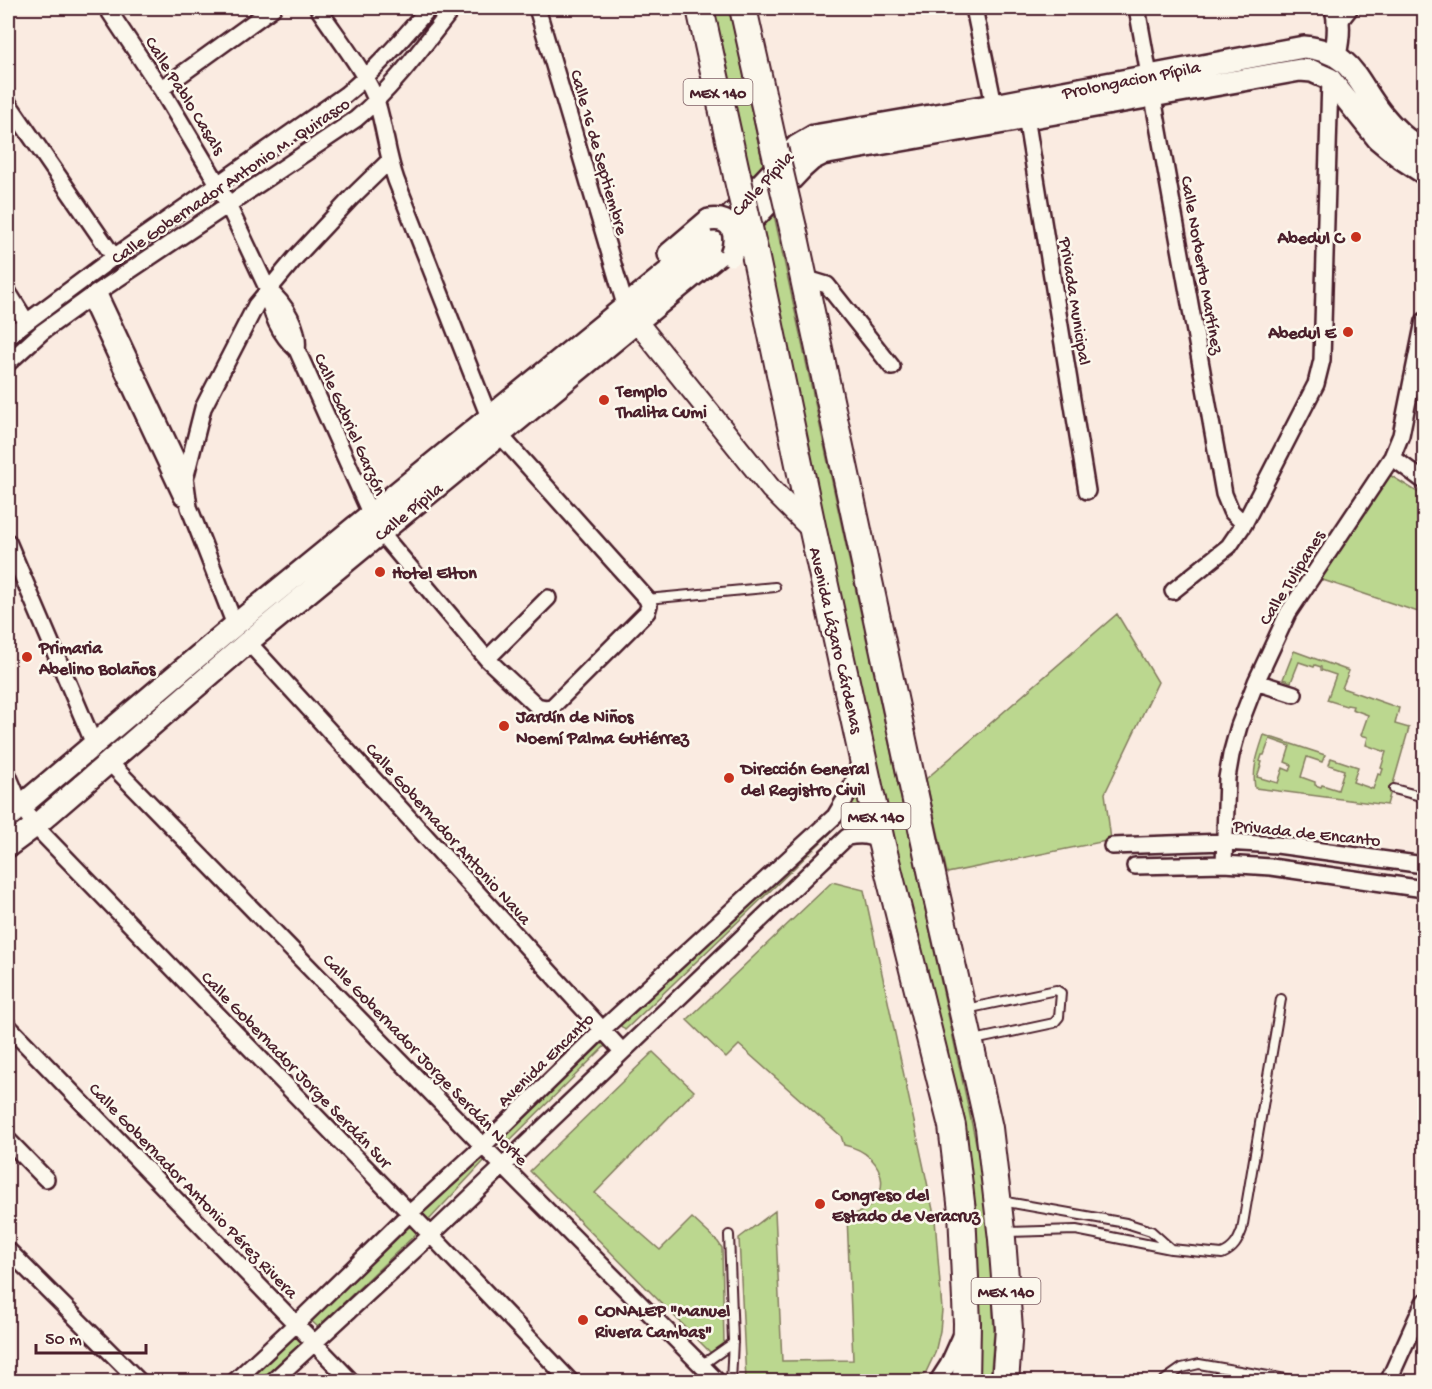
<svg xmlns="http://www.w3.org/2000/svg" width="1432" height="1389" viewBox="0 0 1432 1389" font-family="'Gochi Hand',sans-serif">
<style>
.green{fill:#bbd78f;stroke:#827b5d;stroke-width:1.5;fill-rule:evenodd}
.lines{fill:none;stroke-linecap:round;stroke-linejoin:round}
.service-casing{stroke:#4a1f2b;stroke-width:12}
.minor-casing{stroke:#4a1f2b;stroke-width:20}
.tertiary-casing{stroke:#4a1f2b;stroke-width:24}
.secondary-casing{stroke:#4a1f2b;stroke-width:26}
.trunk-casing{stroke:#4a1f2b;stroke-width:30}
.service{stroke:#fbf7ec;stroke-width:8}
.minor{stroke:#fbf7ec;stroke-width:15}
.tertiary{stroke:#fbf7ec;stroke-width:20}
.secondary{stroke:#fbf7ec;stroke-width:21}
.trunk{stroke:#fbf7ec;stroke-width:26}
.secondary-bridge-casing{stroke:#4a1f2b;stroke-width:26;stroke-linecap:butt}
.trunk-bridge-casing{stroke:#4a1f2b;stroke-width:30;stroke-linecap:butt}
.secondary-bridge{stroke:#fbf7ec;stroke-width:21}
.trunk-bridge{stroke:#fbf7ec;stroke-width:26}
.poi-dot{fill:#c8321e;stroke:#fbf7ec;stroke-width:2}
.labels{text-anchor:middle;stroke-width:5;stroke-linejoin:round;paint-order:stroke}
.shield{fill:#fbf7ec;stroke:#7f6065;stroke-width:1.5}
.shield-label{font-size:16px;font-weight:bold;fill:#4a1f2b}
.street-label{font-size:18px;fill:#4a1f2b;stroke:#fbf7ec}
.poi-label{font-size:18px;font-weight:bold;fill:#4a1f2b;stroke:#fbf7ec;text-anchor:start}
</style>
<rect width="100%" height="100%" fill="#faebe1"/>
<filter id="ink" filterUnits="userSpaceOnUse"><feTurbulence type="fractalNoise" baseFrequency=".0167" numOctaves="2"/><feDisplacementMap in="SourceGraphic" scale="12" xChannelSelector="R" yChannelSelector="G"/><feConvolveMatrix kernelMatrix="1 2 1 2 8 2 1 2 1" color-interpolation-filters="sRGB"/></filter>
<g filter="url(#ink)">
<path class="green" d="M713 8H729L981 1166 990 1251 994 1332 990 1381H977L976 1253 821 508Z
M1375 466 1424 496V614L1305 574Z
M1117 614 1158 682 1105 793 1111 840 947 873 926 779Z
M1294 651 1349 671 1342 688 1399 708 1395 724 1409 728 1387 805 1255 788C1252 769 1258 753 1264 735L1325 755 1322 762 1307 757 1301 777 1315 782V785L1321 787 1322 785 1338 790 1344 770 1329 765 1331 758 1358 767 1353 782 1373 789 1378 774 1381 775 1383 769 1381 768 1386 752 1366 745 1368 737 1361 735 1368 715 1352 709 1353 706 1347 705 1346 706 1327 700 1336 675 1321 670V667L1315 665 1314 667 1299 662 1291 682 1283 679ZM1270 739 1290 746 1285 762 1292 765 1290 771 1283 768 1278 783 1257 777 1262 762 1260 761 1262 755H1264Z
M856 775 866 814 844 820 625 1030 613 1018 834 807Z
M832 882 864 890 935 1219 942 1310 940 1331 935 1353 926 1372 916 1381H746L739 1238 775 1211 782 1361 853 1360 847 1216C897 1206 890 1154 844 1145L841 1136 739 1045 726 1058 687 1020Z
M596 1034 606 1045 503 1147 491 1134Z
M653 1052 694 1091 595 1193 660 1250 692 1218 718 1242 722 1248 724 1344 711 1353 530 1171Z
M474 1148 486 1159 429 1220 416 1207Z
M403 1218 417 1233 318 1327 305 1315Z
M294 1325 307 1338 259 1381 232 1382Z"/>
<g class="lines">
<g class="service-casing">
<path id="service" d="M647 599 775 587
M1394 789 1424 797
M966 1009 1056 990 1061 993 1059 1017 1054 1023 974 1040
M1001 1201 1126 1223 1151 1231 1171 1249 1076 1230 1006 1232
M729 1235 733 1340 731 1382
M1171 1249 1222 1254C1234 1249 1238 1241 1242 1230L1281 999
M701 1363 709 1360 733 1343
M1162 1382 1182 1368 1199 1364 1304 1382"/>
</g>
<g class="minor-casing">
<path id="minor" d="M107 8 161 89 218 184 268 290C269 312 280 335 297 350L371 515
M318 8C335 34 368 75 377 103 385 129 387 155 396 180L489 417 500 435 647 599 649 605 647 612 552 707 545 708 537 706 487 659 381 533
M537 8 626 308
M974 8 994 105
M1137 8 1224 494 1231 511 1244 524
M1339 22 1350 8
M161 89 273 8
M8 103 114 257
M1026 117 1087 491
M804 278 827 285 892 367
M268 290C285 303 300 329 297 350
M8 292 26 321
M98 292 185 477 189 507 235 625
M89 298 182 497
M8 336 114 257 345 95C377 69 403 38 429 8
M8 363 42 332 89 298 356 119C394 87 423 46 453 8
M1392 457 1424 481
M181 495 203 408 256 305 296 257 353 196 389 161
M8 542 94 744
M1173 591 1229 546 1244 524 1316 384 1322 360 1330 79
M248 642 622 1051
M487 659 548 598
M1256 682 1294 694
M109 762 483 1146 718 1382
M8 775 21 806 35 826 431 1235 571 1382
M1112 846 1225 842 1277 845 1424 865
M1224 864 1227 778 1231 755 1239 726 1256 682 1288 613 1392 457 1401 435 1424 321
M1135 866 1224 864 1271 867 1424 889
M8 1026 352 1382
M8 1140 46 1179
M8 1250 140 1382
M234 1382 296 1324 410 1213 483 1146 602 1030 835 816 851 789 860 760
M272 1382 431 1235 847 837C860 835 869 835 881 841
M937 1382 948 1365 962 1334
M1388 1382 1424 1302"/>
</g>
<g class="tertiary-casing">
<path id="tertiary" d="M637 322 771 489 813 531"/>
</g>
<g class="secondary-casing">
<path id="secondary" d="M1335 55C1339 38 1340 24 1336 8
M669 254 709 220
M8 817 235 625 712 236 797 146 814 136 994 105 1304 47C1353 51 1356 82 1382 114 1394 129 1409 142 1424 152
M8 846 35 826 248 642 723 251 802 168 812 159 822 154 1300 70 1312 71 1330 79 1378 139 1401 158 1424 173"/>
</g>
<g class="trunk-casing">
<path id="trunk" d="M700 8 737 176
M743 8 774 147
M793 228 934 884 989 1128 1002 1239 1009 1329 1005 1382
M755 254 813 531 881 841 952 1126 962 1211 967 1323 966 1382"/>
</g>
<use href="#service" class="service"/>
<use href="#minor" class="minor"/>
<use href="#tertiary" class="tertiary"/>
<use href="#secondary" class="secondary"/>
<use href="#trunk" class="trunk"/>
<g class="secondary-bridge-casing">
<path id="secondary-bridge" d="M709 220C734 216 738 236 731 255"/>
</g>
<g class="trunk-bridge-casing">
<path id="trunk-bridge" d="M774 147 793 228
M737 176 755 254"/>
</g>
<use href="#secondary-bridge" class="secondary-bridge"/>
<use href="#trunk-bridge" class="trunk-bridge"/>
</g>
</g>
<g class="poi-dot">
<circle cx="1356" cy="237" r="6"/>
<circle cx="1348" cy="332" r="6"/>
<circle cx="604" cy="400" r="6"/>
<circle cx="380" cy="572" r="6"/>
<circle cx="27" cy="657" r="6"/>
<circle cx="504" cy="726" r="6"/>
<circle cx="729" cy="778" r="6"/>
<circle cx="820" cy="1204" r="6"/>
<circle cx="583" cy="1320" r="6"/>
</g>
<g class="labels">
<g class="shield">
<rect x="683.5" y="79" width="69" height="26" rx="4.5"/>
<rect x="841.5" y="803" width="69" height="26" rx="4.5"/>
<rect x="971.5" y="1278" width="69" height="26" rx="4.5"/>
</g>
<g class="shield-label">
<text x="718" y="98">MEX 140</text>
<text x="876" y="822">MEX 140</text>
<text x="1006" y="1297">MEX 140</text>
</g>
<g class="street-label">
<text transform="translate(1131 79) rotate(-11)" y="6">Prolongacion Pípila</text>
<text transform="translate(186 95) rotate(58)" y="6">Calle Pablo Casals</text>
<text transform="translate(600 152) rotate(74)" y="6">Calle 16 de Septiembre</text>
<text transform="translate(230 180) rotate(-34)" y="6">Calle Gobernador Antonio M. Quirasco</text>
<text transform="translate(762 183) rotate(-47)" y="6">Calle Pípila</text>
<text transform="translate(1203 265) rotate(80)" y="6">Calle Norberto Martínez</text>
<text transform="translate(1076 301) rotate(81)" y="6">Privada Municipal</text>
<text transform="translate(351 424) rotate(66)" y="6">Calle Gabriel Garzón</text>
<text transform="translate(408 511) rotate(-39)" y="6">Calle Pípila</text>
<text transform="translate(1291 577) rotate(-58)" y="6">Calle Tulipanes</text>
<text transform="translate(837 640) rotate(77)" y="6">Avenida Lázaro Cárdenas</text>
<text transform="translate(1307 832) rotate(6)" y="6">Privada de Encanto</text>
<text transform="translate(449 833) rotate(48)" y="6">Calle Gobernador Antonio Nava</text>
<text transform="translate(426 1059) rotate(46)" y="6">Calle Gobernador Jorge Serdán Norte</text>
<text transform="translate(545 1059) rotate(-44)" y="6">Avenida Encanto</text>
<text transform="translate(297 1069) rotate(46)" y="6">Calle Gobernador Jorge Serdán Sur</text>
<text transform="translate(194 1190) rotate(46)" y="6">Calle Gobernador Antonio Pérez Rivera</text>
</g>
<g class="poi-label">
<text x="1344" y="243" text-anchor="end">Abedul C</text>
<text x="1336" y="338" text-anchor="end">Abedul E</text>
<text x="616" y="396">Templo<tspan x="616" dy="21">Thalita Cumi</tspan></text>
<text x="392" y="578">Hotel Elton</text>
<text x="39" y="653">Primaria<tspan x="39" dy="21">Abelino Bolaños</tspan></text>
<text x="516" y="722">Jardín de Niños<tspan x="516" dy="21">Noemí Palma Gutiérrez</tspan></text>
<text x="741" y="774">Dirección General<tspan x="741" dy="21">del Registro Civil</tspan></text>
<text x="832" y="1200">Congreso del<tspan x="832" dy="21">Estado de Veracruz</tspan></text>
<text x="595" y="1316">CONALEP "Manuel<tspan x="595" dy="21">Rivera Cambas"</tspan></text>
</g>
</g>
<rect width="1432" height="1389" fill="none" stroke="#fbf7ec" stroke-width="30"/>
<rect x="15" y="15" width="1402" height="1359" fill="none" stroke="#4a1f2b" stroke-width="2" filter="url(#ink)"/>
<path d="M36 1344v9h110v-9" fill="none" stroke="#4a1f2b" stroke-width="3"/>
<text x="45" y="1344" font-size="18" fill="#4a1f2b" stroke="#fbf7ec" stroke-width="4.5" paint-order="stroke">50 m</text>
</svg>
